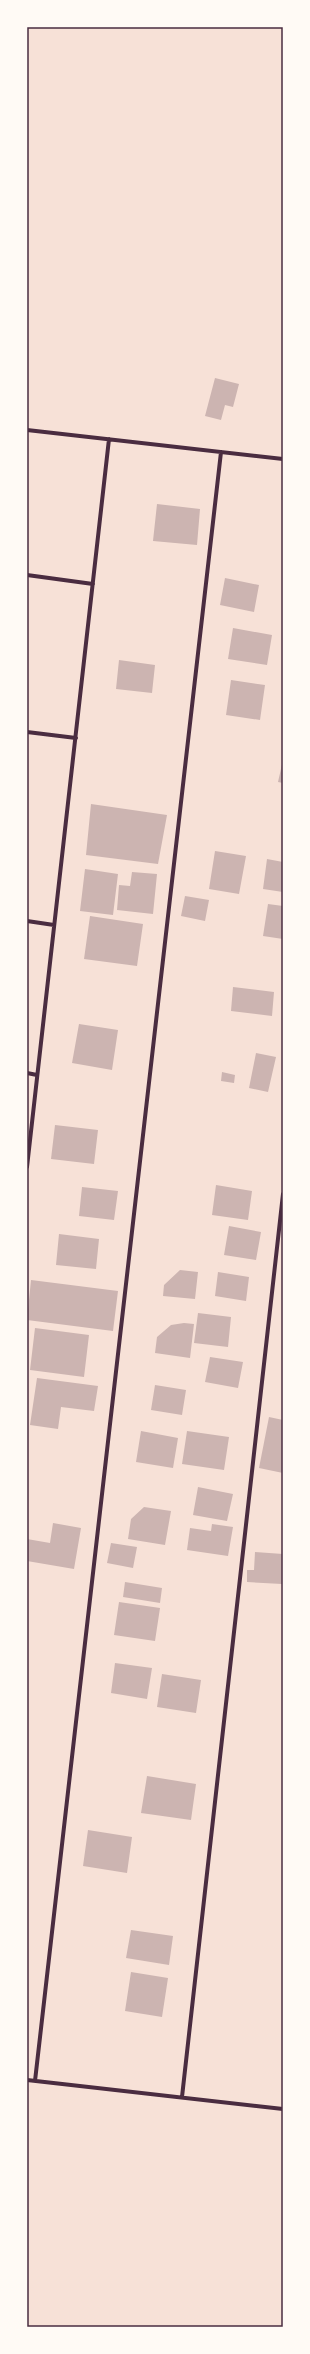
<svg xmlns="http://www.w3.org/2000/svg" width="310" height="2354" viewBox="0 0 310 2354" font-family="Literata,serif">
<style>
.building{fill:#ccb4b1}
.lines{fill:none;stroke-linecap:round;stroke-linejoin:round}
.minor{stroke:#4a2c40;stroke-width:4}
.neatline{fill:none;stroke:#4a2c40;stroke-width:1.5}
</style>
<rect width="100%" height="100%" fill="#f7e1d7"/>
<path class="building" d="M215 378 239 384 233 407 225 405 221 420 205 416Z
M157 504 200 509 197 545 153 541Z
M225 578 259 585 254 612 220 605Z
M233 628 272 635 267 665 228 659Z
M119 660 155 665 152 693 116 689Z
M231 680 265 685 260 720 226 715Z
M283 760V783L278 782Z
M91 804 167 815 158 864 86 855Z
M215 851 246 856 239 894 209 889Z
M267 859 283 862V892L263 889Z
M85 869 118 874 113 915 80 911Z
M132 872 157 874 153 914 117 910 119 885 130 886Z
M185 896 209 900 205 921 181 916Z
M268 904 283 906V939L263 936Z
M90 916 143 924 137 966 84 959Z
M233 987 274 992 272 1016 231 1011Z
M79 1024 118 1030 112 1070 72 1063Z
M256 1053 276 1057 268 1092 249 1088Z
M222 1072 235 1075 234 1083 221 1081Z
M55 1125 98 1130 94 1164 51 1159Z
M216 1185 252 1191 248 1220 212 1215Z
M82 1187 118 1191 114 1220 79 1216Z
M229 1226 261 1232 256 1260 224 1255Z
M59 1234 99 1239 96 1269 56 1265Z
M180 1270 198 1272 195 1299 163 1296 164 1285Z
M218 1272 249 1277 246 1301 215 1296Z
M31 1280 118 1291 113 1331 27 1320Z
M198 1313 231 1317 228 1347 194 1343Z
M184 1323 194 1324 190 1358 155 1353 157 1337 171 1325Z
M35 1328 89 1335 84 1377 30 1370Z
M210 1357 243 1362 238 1388 205 1382Z
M37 1378 98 1386 94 1411 61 1407 58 1429 30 1425Z
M155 1385 186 1390 182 1415 151 1410Z
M269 1417 283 1420V1473L259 1468Z
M141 1431 178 1438 173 1468 136 1462Z
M187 1431 229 1437 224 1470 182 1464Z
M198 1487 233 1494 227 1521 193 1515Z
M144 1507 171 1511 165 1545 128 1539 131 1519Z
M53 1523 81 1528 74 1569 27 1561V1539L50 1543Z
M212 1524 233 1527 228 1556 187 1550 190 1528 211 1531Z
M111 1543 137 1547 133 1568 107 1563Z
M255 1552 283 1554 282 1584 247 1582V1570H254Z
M125 1582 162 1588 160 1603 123 1597Z
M119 1602 160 1608 155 1641 114 1635Z
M115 1663 152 1668 147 1699 111 1693Z
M162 1674 201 1680 196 1713 157 1707Z
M147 1776 196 1784 191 1820 141 1813Z
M88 1830 132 1837 127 1873 83 1866Z
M131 1930 173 1936 169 1965 126 1958Z
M131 1972 168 1978 162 2017 125 2011Z"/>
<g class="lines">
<path class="minor" d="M27 430 283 459
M27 575 93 584
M27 732 76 738
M27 921 54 925
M27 1073 37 1075
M27 1167 109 439
M27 2080 283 2109
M35 2081 221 452
M182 2097 283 1194"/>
</g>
<rect width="310" height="2354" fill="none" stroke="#fffaf5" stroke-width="56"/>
<rect x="28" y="28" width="254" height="2298" class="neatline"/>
</svg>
